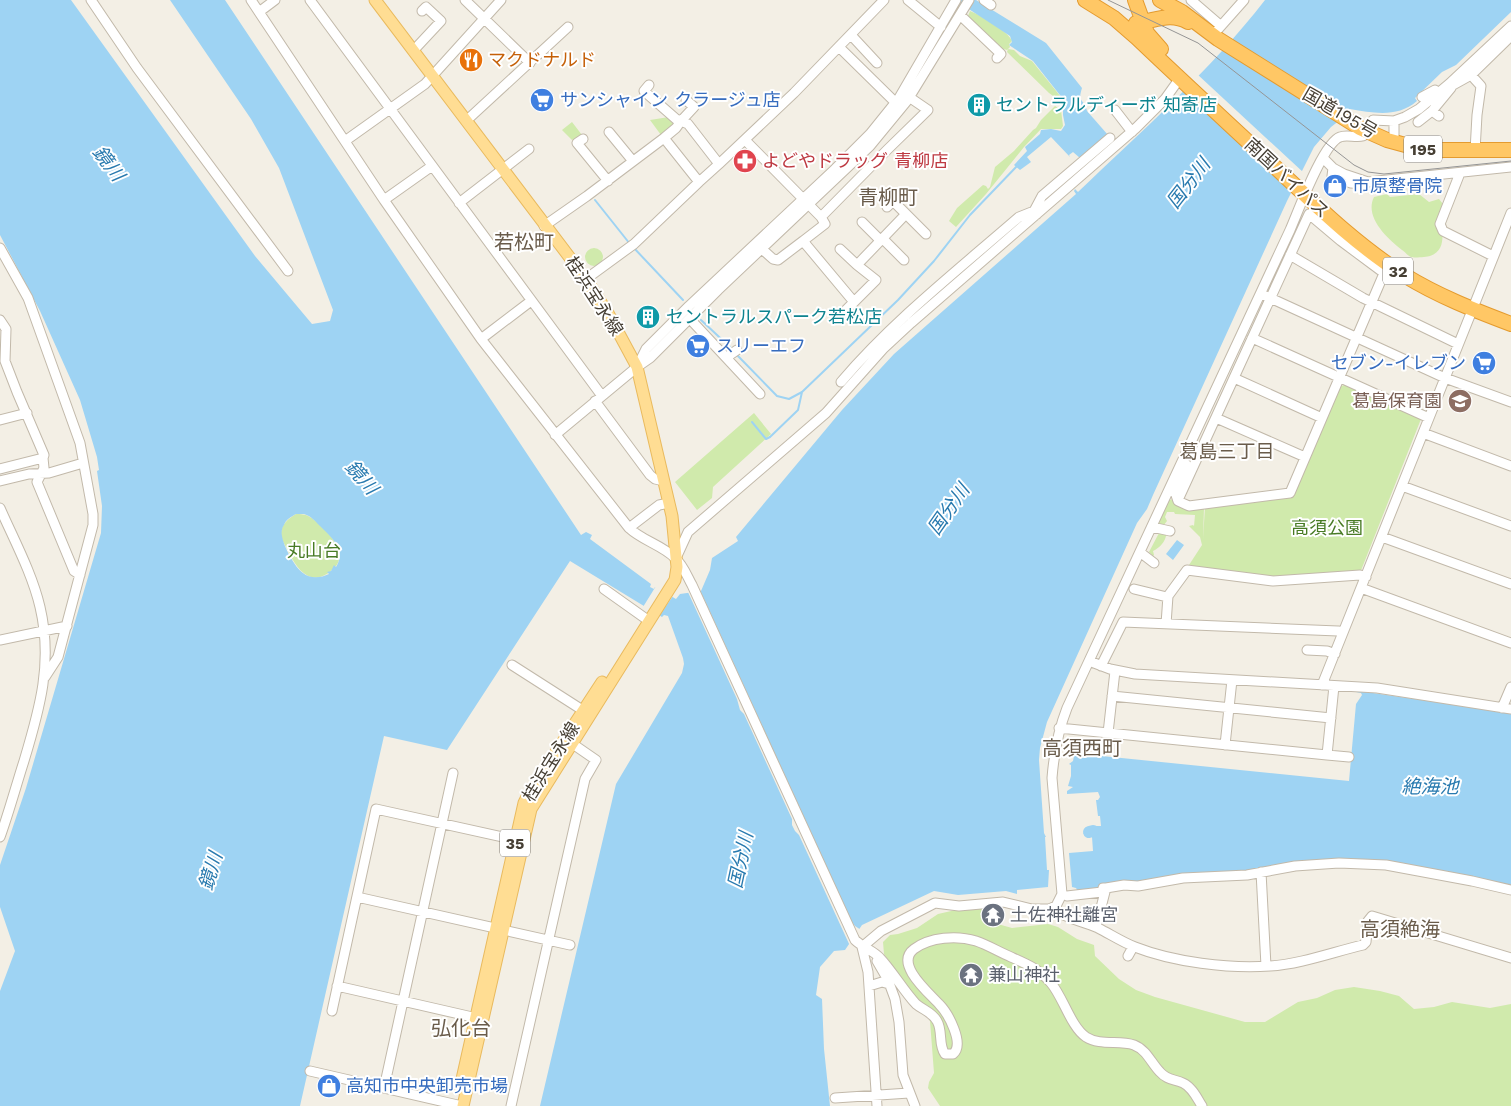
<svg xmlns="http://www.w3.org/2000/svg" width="1511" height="1106" viewBox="0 0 1511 1106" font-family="'Work Sans','Noto Sans JP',sans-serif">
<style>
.green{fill:#d0eaac}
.water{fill:#9ed3f3;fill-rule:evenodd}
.pier{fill:#f3efe5}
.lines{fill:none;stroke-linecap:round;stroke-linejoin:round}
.stream{stroke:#9ed3f3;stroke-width:2}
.river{stroke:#9ed3f3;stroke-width:12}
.minor-casing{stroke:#c2b9aa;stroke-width:11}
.major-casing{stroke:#e9ba5e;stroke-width:13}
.highway-casing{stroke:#e49b2f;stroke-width:16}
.minor{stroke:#fff;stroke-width:9}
.major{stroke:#ffdd93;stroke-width:11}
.highway{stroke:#ffc765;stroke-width:14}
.tram{stroke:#959595;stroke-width:1}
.labels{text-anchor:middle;stroke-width:4;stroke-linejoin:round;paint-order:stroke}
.shield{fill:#fff;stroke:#7e7971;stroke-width:1}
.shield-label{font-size:16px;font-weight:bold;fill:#463f34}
.food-label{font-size:18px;fill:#c56008;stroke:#fff;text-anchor:start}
.shop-label{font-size:18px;fill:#366cbe;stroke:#fff;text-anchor:start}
.culture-label{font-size:18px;fill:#0d838f;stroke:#fff;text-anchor:start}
.street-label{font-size:18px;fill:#463f34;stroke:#fff}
.health-label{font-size:18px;fill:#be3a42;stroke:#fff;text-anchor:start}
.education-label{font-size:18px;fill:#785e54;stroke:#fff;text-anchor:end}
.park-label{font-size:18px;fill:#487b25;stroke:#fff}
.worship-label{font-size:18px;fill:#5b616d;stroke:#fff;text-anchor:start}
.water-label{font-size:19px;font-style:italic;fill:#287aaf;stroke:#fff}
.neighbourhood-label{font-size:19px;fill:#6a5c4b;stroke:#fff}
.quarter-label{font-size:20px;fill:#6a5c4b;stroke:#fff}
</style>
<rect width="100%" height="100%" fill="#f3efe5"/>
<path class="green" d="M970 11C981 15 1008 31 1012 41L1009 44 1010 47 1007 50 997 47 968 16Z
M1008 49 1014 50 1020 56 1032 61 1061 97 1060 101 1049 93 1007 52Z
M1055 106 1061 110 1063 126 1061 129H1041L1024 147 986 194 956 227 949 221 957 208 983 185 986 186 988 189 990 187 995 167 1014 151 1033 130 1036 128 1041 120Z
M669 117 674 122 673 126 661 135 650 120Z
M572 122 582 135 572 140 562 130Z
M1387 194 1390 197 1419 194 1429 202 1439 199 1443 204C1437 220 1452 249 1430 256 1427 257 1414 258 1411 257 1408 256 1404 251 1402 250 1387 238 1364 217 1374 197Z
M585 257a9 9 0 1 1 18 0a9 9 0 1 1-18 0Z
M1345 385 1421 419 1360 573 1272 578 1190 569 1189 565 1202 545 1200 537 1189 526 1193 525 1194 526 1195 515 1175 514 1174 512H1167L1165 517 1167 521 1163 526 1157 523 1167 501 1173 499 1174 502 1204 508 1203 539 1205 507 1293 496 1341 386Z
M754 413 771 434 713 487 712 498 697 510 675 482Z
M296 514C301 514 305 514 310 517 323 525 350 552 335 567 315 588 300 575 289 553 287 548 282 541 281 536 280 525 288 519 296 514Z
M1159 533H1166C1167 540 1160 548 1153 551L1154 555 1153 556 1149 552Z
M986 906 980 914 987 921 1012 928 1048 924 1058 927 1077 939 1094 945 1095 956 1119 979 1136 990 1155 997 1245 1022H1265L1298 1002 1317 998 1335 990 1354 987 1380 991 1399 996 1414 1009 1434 1007 1452 1002 1490 1008 1511 1004V1106H940L928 1088 929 1082 934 1073 930 1021 917 1000 884 954 883 942 890 935 898 934 917 928 938 914 960 909Z"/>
<path class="water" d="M0 0H71L255 256 312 324 330 321 333 310 279 168 251 119 170 0H225L581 535 586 532 592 535 590 539 651 584 650 587 654 589 655 587 676 599 680 594 701 591 710 570 712 558 738 541 736 537 842 410 894 354 1076 194 1074 191 1075 189 1078 192C1143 130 1210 71 1265 0H1511V12L1456 65 1442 72 1415 98 1417 101C1397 118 1374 113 1350 109L1349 113 1331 127 1314 147 1287 201 1153 495 1147 509 1137 523 1047 722 1040 748 1039 760 1044 833 1046 837H1045L1047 870H1049L1048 887 1017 890V894L1006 891 958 895 934 891 862 925 845 950 834 951 820 967 816 995 822 999 824 1049 830 1106H540L616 784 682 673 684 664 683 658 668 616 664 615 662 617 570 561 447 750 384 736 300 1106H0V991L15 951 0 907V865L26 788 101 533 102 506 97 471 99 470 97 457 80 400 40 311 0 235ZM296 514C298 514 301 514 304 514 311 516 315 521 320 526 331 537 347 550 336 567L334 565 331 571 327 572 329 574C321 578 310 579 303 573 295 568 283 545 282 536 281 533 282 527 284 525 286 519 291 517 296 514Z
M955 0H976L1046 43 1082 88C1077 104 1084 97 1087 111L1108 135 1080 158 1073 152 1069 155 1070 157 1051 137 1027 157 1031 162 1020 170 1014 165 1027 151 1025 147 1040 134 1041 130 1051 129 1061 131 1065 125 1063 115V99L1033 61 1009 45 1012 42 1010 36Z
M1177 540 1184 545 1173 560 1166 554Z
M1356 692H1366L1511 713V886L1384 862 1350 859 1300 863 1079 893 1076 888 1072 887 1069 853 1093 851 1092 837 1096 834 1095 826H1101L1100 816H1098L1096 800H1098L1100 797 1098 792 1067 794V791L1073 787 1068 786 1071 776V765L1069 764 1073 761 1074 756 1072 755V753L1349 781 1356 704 1362 695 1361 693Z"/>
<path class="pier" d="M1197 74 1304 173 1294 193 1183 90Z
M656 586 673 596 659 616 643 607Z
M699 588 852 922 855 926 861 930 850 946 799 835 795 831 792 825V819L744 714 740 710 737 699 687 590Z"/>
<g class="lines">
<path class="stream" d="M595 200 630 244
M633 247 683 300
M701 320 732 349
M737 355 777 396 789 399 802 392 898 300 934 261 970 215 1018 165
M752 422 766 439 770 437 798 410 802 392"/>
<path class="river" d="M1089 832 1093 831"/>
<g class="minor-casing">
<path id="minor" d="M91 0 137 68 288 271
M251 0 384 200 481 339 629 528C643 541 662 545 675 558 683 565 687 576 692 585L855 940C862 947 874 951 880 958 893 972 903 990 916 1004 923 1010 932 1012 937 1021 943 1031 938 1045 945 1054H953C965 1044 948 1013 939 1004 929 993 894 964 914 949 930 937 957 935 976 941 988 945 999 952 1011 957 1027 964 1039 969 1051 983 1063 997 1071 1027 1086 1037 1100 1046 1119 1040 1134 1045 1147 1050 1151 1063 1160 1072 1167 1080 1174 1079 1183 1083 1192 1087 1197 1098 1202 1106
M310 0 602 396
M465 0 530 63
M908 0 941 27
M984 0 991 5
M1191 0 1221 26
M259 12 275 0
M960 15 1001 54 997 58
M851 35 877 63
M1212 36 1244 0
M839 47 896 103
M413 51 441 21 426 7 422 11
M1471 75 1511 36
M649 85 644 91 676 119 681 121 694 107 686 100
M1453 85 1471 75 1481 86 1477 115 1475 151
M1422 97 1435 90
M1115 110 1132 132
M1439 116 1432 111 1451 88
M466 121 568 27
M1418 122 1432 111
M609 132 632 160
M664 138 699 182 719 164
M1394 138V121
M583 139 577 143 608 181
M745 140 821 217 888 149 928 110 909 97
M345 141 425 84 501 0
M1323 158 1333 168 1344 174 1368 182 1511 167
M1333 168 1332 176 1351 183 1362 184
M1460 173 1440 224 1443 231 1493 256
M384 200 432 166
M459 203 529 149
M887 207 893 201 926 234
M1511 213 1423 433 1511 466
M1037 214 1034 211 1042 196 1110 138
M862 222 878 238 885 241 904 260
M544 226 587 196 664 138 676 128 681 121 688 124 719 164 794 93 884 0
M803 241 825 224 821 217
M0 248 28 298 80 443 93 514V525L58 657 45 677
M762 249 773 259 778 260 803 241 854 302 876 280 857 265 906 214
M840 249 857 265
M1290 255 1363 298 1458 344
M586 279 634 244 699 182
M1266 296 1445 378 1511 402
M846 310 854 302
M690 319 760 394
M0 320 6 329 5 361 17 392 44 455 43 458 44 468 37 482 74 571 80 575
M1252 338 1429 418
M481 339 531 301
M727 357 737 350
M637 367 646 349 689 306 835 169 870 134 899 98 956 0
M1234 378 1322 418
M841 382C894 320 958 270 1019 217L1034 211
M595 401 650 475 655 479 664 481
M1216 418 1305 457
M0 420 27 413
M555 435 637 367 650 358 718 290 870 146 907 101 969 0
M1186 464 1175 492 1178 501 1189 506 1290 493 1388 264
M0 469 43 458
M0 481 29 474 49 473 83 463
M1402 486 1511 526
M1178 500 1309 214 1341 241 1384 273
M0 508C14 540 32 573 40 607 53 662 40 708 24 761 16 786 9 812 0 837
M1152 527 1170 531
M629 528 659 505 669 503
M1382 537 1511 584
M1141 553 1154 563
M677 556 688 532 826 413 883 349 911 323 1136 128 1165 99 1180 78
M1361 588 1511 643
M604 589 649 621
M1134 589 1167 597
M1166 624 1168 596 1187 570 1273 581 1360 575 1366 577
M0 640 67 626
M1307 650 1327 651 1335 654
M1089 661 1110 669 1135 674 1377 688 1511 709
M512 665 587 713
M1101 666 1123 622 1338 631 1343 632
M1322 685 1423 433
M1112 696 1331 718
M1502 708 1511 687
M1059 728 1327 755 1334 686
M1108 733 1115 671
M1225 745 1232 680
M1327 755 1349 757
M1261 872 1266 966
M1067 896 1102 892 1103 888H1106
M357 897 570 945
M1053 909C1066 919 1082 921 1098 928 1110 934 1122 942 1135 947 1173 962 1229 969 1270 966 1301 964 1333 952 1363 945L1366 942 1368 921 1372 916 1511 958
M1096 927 1106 888 1124 885 1138 886 1183 878 1247 875 1295 866 1339 863 1386 865 1472 881 1511 890
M862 947 881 931 935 903 959 906 1003 902 1032 909H1049L1056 906 1062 894 1052 778C1054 753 1058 731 1067 708L1290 230C1298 212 1323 143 1340 137 1347 134 1355 138 1363 136L1373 120 1394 121 1405 117 1419 109 1449 84 1511 26
M862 947 868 972 877 1106
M1128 956 1133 947
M877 961 888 980 895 999 899 1022 903 1075 915 1106
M337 986 481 1019
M869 986 882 982 889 984
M332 1011 376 809 521 841
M310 1071 462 1106
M384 1088 453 773
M835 1098 909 1093
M511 1106 585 779 596 760 567 740"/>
</g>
<g class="major-casing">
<path id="major" d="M375 0 586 279 609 315 637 367 672 516 677 567 675 580 531 809 463 1106
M460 1088 524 803 528 795 602 682"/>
</g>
<g class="highway-casing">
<path id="highway" d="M1085 0 1114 18 1137 38C1182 81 1228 123 1273 165 1315 204 1355 244 1404 275 1438 296 1474 310 1511 324
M1135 0 1147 33 1161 49
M1160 0 1182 12 1218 39 1360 128 1387 140 1409 146 1434 150H1511
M1136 23C1155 21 1170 12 1188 22"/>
</g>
<use href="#minor" class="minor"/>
<use href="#major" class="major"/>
<use href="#highway" class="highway"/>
<path class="tram" d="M1108 0 1198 43 1354 165 1368 172 1384 174 1511 161"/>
</g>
<defs>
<g id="restaurant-disc" transform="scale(1.25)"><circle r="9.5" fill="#e8710a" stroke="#fff"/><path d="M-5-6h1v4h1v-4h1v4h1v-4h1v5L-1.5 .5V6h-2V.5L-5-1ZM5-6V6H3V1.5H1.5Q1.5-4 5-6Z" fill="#fff"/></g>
<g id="supermarket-disc" transform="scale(1.25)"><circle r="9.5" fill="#3f7fe0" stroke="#fff"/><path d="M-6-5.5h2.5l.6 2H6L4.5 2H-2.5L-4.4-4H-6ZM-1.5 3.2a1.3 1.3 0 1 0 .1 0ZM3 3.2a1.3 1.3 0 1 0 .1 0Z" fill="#fff"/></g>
<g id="building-disc" transform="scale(1.25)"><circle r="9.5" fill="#0f9aa8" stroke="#fff"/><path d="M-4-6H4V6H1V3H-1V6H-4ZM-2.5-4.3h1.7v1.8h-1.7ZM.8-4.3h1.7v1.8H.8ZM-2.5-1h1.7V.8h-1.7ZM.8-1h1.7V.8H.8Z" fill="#fff"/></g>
<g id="pharmacy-disc" transform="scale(1.25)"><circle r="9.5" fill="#e0444e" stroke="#fff"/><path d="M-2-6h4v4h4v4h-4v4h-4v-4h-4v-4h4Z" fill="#fff"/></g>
<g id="shop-disc" transform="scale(1.25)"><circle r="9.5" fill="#3f7fe0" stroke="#fff"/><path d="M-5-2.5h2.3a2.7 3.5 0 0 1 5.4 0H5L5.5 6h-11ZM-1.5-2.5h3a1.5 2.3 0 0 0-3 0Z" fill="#fff"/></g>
<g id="school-disc" transform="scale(1.25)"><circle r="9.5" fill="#8d6e63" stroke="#fff"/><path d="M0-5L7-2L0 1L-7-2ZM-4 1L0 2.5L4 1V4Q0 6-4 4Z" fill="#fff"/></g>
<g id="temple-disc" transform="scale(1.25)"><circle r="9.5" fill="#6b7280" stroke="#fff"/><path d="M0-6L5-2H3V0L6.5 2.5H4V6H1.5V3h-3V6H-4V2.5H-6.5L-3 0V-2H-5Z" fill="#fff"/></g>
</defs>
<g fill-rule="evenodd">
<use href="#restaurant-disc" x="471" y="60"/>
<use href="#supermarket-disc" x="542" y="100"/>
<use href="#building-disc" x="979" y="105"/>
<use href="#pharmacy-disc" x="745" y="161"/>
<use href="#shop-disc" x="1335" y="186"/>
<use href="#building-disc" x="648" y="317"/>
<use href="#supermarket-disc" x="698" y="346"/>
<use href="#supermarket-disc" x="1484" y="363"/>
<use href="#school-disc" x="1460" y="401"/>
<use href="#temple-disc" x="993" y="915"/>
<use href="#temple-disc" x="971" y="975"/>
<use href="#shop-disc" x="329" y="1086"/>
</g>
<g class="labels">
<g class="shield">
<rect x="1404" y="135.5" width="38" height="27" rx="4"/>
<rect x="1383" y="257.5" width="30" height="27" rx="4"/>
<rect x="500" y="829.5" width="30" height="27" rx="4"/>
</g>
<g class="shield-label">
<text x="1423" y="155">195</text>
<text x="1398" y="277">32</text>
<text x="515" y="849">35</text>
</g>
<g class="food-label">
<text x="488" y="66">マクドナルド</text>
</g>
<g class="shop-label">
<text x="560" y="106">サンシャイン クラージュ店</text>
<text x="1352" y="192">市原整骨院</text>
<text x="716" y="352">スリーエフ</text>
<text x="1466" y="369" text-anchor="end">セブン-イレブン</text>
<text x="346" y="1092">高知市中央卸売市場</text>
</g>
<g class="culture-label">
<text x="996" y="111">セントラルディーボ 知寄店</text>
<text x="666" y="323">セントラルスパーク若松店</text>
</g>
<g class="street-label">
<text transform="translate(1340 113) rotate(30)" y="6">国道195号</text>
<text transform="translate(1287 178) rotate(43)" y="6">南国バイパス</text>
<text transform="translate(594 296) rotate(57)" y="6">桂浜宝永線</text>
<text transform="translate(551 762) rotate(-58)" y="6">桂浜宝永線</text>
</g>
<g class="health-label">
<text x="762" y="167">よどやドラッグ 青柳店</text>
</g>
<g class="education-label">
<text x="1442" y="407">葛島保育園</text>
</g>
<g class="park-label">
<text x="1327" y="534">高須公園</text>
<text x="314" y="557">丸山台</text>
</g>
<g class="worship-label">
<text x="1010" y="921">土佐神社離宮</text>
<text x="988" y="981">兼山神社</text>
</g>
<g class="water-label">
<text transform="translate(109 163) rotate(53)" y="7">鏡川</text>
<text transform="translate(1188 183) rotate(-52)" y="7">国分川</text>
<text transform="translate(362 477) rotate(49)" y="7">鏡川</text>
<text transform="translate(948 509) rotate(-55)" y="7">国分川</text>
<text x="1430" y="793">絶海池</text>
<text transform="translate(740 860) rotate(-78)" y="7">国分川</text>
<text transform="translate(210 871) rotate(-73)" y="7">鏡川</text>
</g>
<g class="neighbourhood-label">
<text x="1227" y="458">葛島三丁目</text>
</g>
<g class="quarter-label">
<text x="888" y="204">青柳町</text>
<text x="524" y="249">若松町</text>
<text x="1082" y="755">高須西町</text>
<text x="1400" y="936">高須絶海</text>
<text x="461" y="1035">弘化台</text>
</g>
</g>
</svg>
